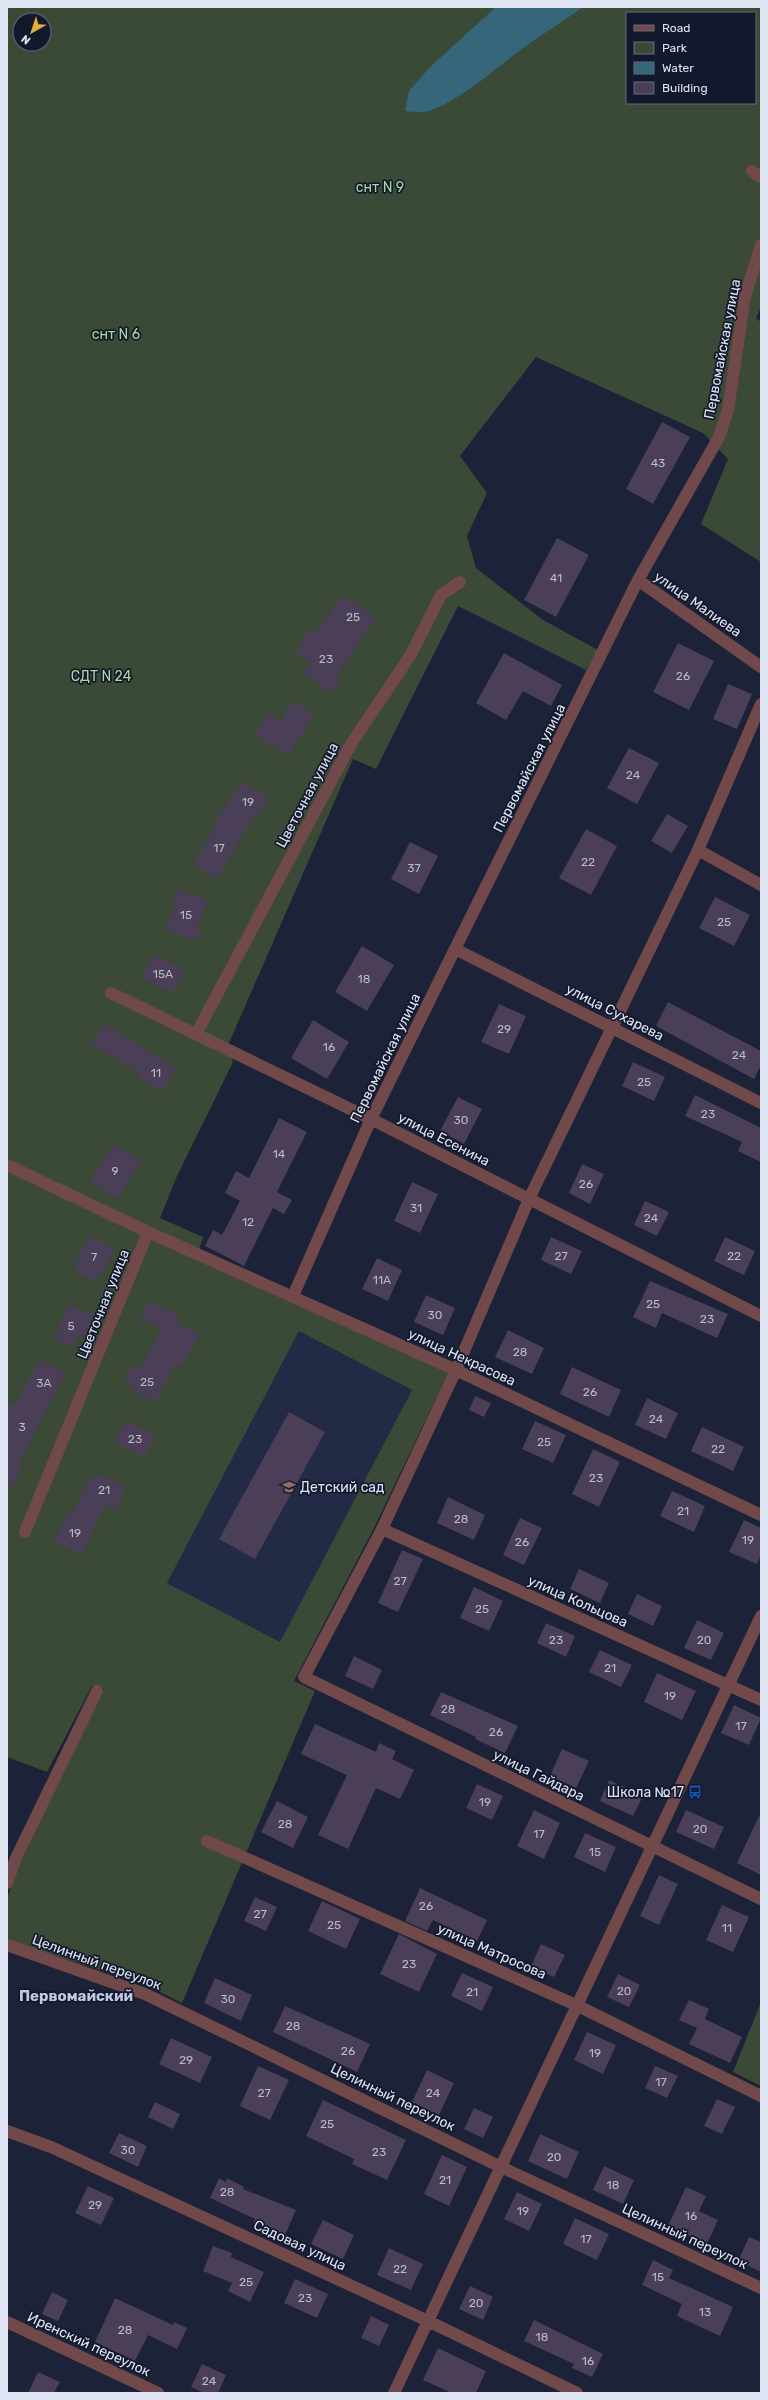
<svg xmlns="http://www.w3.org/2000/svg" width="768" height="2400" viewBox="0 0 768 2400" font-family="Rubik,sans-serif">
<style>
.built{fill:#222a45}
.green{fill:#3a4a36;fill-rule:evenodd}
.water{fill:#35667a}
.building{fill:#4a3f56}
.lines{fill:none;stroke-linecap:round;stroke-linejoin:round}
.minor{stroke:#71494a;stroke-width:12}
.labels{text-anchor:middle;stroke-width:3.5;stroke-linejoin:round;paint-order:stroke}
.number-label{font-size:12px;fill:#babbcb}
.park-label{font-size:14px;fill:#aad89f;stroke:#13192d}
.street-label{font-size:14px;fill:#dfe4f2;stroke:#13192d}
.poi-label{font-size:14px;fill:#dfe4f2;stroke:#13192d;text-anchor:start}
.neighbourhood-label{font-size:15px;font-weight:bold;fill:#bfc9e5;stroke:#13192d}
</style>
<rect width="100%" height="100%" fill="#1c2237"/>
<path class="built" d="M299 1331 412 1390 280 1643 167 1583Z"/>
<path class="green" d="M7 7H761V307L756 318 761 322V562L701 524 728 459 703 433 536 357 460 456 487 493 467 536 476 568 543 620 598 650 586 670 458 606 376 769 353 759 229 1043 233 1062 177 1176 160 1218 203 1237 199 1249 451 1367 375 1526 294 1681 315 1691 182 2003 148 1986 7 1940V1898L21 1861 104 1689 92 1686 47 1772 7 1757ZM627 13H755V103H627ZM20 20H44V44H20ZM299 1331 412 1390 280 1642 167 1583Z
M761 2002V2086L733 2072Z"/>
<path class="water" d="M496 7H583C561 23 537 37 515 54 489 74 463 97 432 110 424 113 414 112 405 111L409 91 430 67Z"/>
<path class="building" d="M662 422 690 437 653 504 626 489Z
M557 538 589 555 556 617 524 600Z
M343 595 376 618 337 674 342 677 332 693 302 673 310 662 295 652 310 629 316 633Z
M678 643 714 661 689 710 653 692Z
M504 653 562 685 551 706 523 691 506 720 476 703Z
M728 684 752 694 737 729 713 719Z
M293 701 314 714 288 756 255 735 268 713 280 721Z
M629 748 659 763 637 804 607 788Z
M242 781 269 799 256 818 253 817 217 879 193 865 215 827 213 825Z
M667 814 688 826 672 853 651 841Z
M586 829 617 846 591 895 559 878Z
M410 842 438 856 419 894 391 879Z
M177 888 208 901 197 926 202 938 191 940 165 928 176 903 171 901Z
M715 897 750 915 734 946 699 928Z
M362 946 394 965 367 1011 335 992Z
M153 955 184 969 173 993 142 978Z
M668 1002 761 1051V1065L754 1079 656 1026Z
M499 1004 526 1016 509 1054 481 1042Z
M313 1020 349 1042 327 1079 291 1058Z
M104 1024 176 1068 162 1092 136 1077 139 1073 91 1044Z
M633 1062 665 1077 654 1101 622 1086Z
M695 1095 761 1128V1162L738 1151 742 1142 685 1116Z
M458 1097 482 1109 464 1144 440 1131Z
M279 1118 307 1132 277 1192 292 1200 284 1214 273 1208 244 1266 205 1246 213 1230 222 1235 240 1201 225 1193 236 1171 249 1178Z
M113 1144 141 1161 118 1199 90 1182Z
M582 1164 604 1174 590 1204 569 1193Z
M412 1182 438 1194 420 1233 394 1221Z
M645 1201 669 1212 657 1236 634 1225Z
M89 1236 115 1249 100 1277 97 1275 93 1282 76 1273 78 1268 74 1266Z
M551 1237 582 1251 571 1274 541 1260Z
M725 1237 755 1251 744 1275 714 1261Z
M377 1258 402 1270 388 1301 362 1289Z
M650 1281 728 1314 717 1338 662 1313 656 1328 633 1317Z
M426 1295 455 1308 443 1335 414 1322Z
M149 1301 180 1317 177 1323 199 1335 182 1367 175 1364 156 1402 129 1389 132 1384 124 1380 132 1365 138 1368 139 1365 142 1366 162 1329 140 1318Z
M69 1304 94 1315 84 1337 78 1335 72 1347 55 1339 59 1330 57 1329Z
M508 1330 544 1348 532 1374 495 1357Z
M39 1360 66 1373 18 1464 23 1467 7 1496V1401L15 1406Z
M572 1367 621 1390 609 1417 560 1394Z
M475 1396 491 1403 484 1417 469 1410Z
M647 1398 678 1413 666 1439 635 1425Z
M289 1412 325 1432 255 1559 219 1539Z
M125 1421 156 1435 145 1457 115 1442Z
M535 1421 566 1435 553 1463 522 1449Z
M702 1427 744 1447 733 1471 691 1451Z
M593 1449 620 1462 599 1507 572 1494Z
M98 1474 126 1486 116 1510 105 1505 82 1555 54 1542 68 1512 72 1514 89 1477 95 1479Z
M672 1491 705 1506 694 1532 660 1516Z
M448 1497 485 1515 474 1540 437 1523Z
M520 1518 542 1528 524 1565 503 1555Z
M744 1520 761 1528V1555L757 1564 729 1552Z
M402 1550 423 1559 398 1612 378 1603Z
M579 1569 609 1583 600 1603 570 1589Z
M474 1587 503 1601 489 1631 460 1618Z
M637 1594 662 1606 653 1626 628 1614Z
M697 1620 724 1633 711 1660 684 1648Z
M546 1623 575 1636 566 1657 537 1643Z
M600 1650 632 1665 621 1687 589 1672Z
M354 1656 382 1670 373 1689 345 1676Z
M657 1673 696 1691 682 1720 644 1702Z
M441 1692 518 1726 505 1753 475 1739 476 1737 430 1715Z
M734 1705 761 1718 749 1745 721 1733Z
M315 1724 376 1752 379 1743 396 1751 392 1759 414 1770 400 1799 376 1788 348 1849 318 1835 347 1775 301 1754Z
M562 1749 589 1761 576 1788 550 1776Z
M609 1780 643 1796 633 1816 600 1801Z
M477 1784 503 1796 492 1820 466 1808Z
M277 1801 308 1817 293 1848 261 1832Z
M534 1810 560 1823 544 1859 517 1846Z
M686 1810 724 1827 714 1849 676 1832Z
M761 1812V1875L737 1863Z
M585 1833 616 1847 605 1872 574 1857Z
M659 1875 678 1884 659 1925 640 1916Z
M420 1888 487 1920 477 1941 433 1920 427 1931 405 1921Z
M255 1897 277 1907 266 1931 244 1921Z
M322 1901 360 1919 346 1949 308 1931Z
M722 1905 749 1917 733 1952 706 1940Z
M399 1934 437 1954 419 1992 380 1974Z
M541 1944 565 1955 554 1977 531 1966Z
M462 1973 493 1987 482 2011 451 1996Z
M618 1974 640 1985 629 2007 607 1997Z
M215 1978 252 1995 241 2021 204 2003Z
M689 2000 709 2009 705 2019 742 2037 730 2063 689 2044 697 2028 679 2020Z
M285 2006 370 2044 357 2072 273 2032Z
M587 2032 616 2045 603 2074 574 2060Z
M171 2038 212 2057 200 2083 159 2064Z
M258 2066 289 2080 270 2120 240 2106Z
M655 2066 678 2076 667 2098 645 2088Z
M427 2070 454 2083 439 2115 412 2102Z
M717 2099 735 2107 722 2134 704 2126Z
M323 2100 406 2140 387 2180 352 2164 354 2159 306 2136Z
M155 2102 180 2114 173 2129 148 2117Z
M474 2108 493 2117 483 2138 464 2129Z
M119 2133 147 2146 138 2167 109 2153Z
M540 2134 579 2152 567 2179 528 2161Z
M442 2155 467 2167 449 2206 424 2194Z
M604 2166 634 2180 623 2204 593 2190Z
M219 2178 226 2182 227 2178 244 2187 243 2189 296 2210 285 2235 253 2222 255 2219 210 2198Z
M88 2186 114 2198 101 2225 75 2213Z
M686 2187 706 2196 699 2211 718 2220 707 2244 668 2226Z
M517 2192 542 2204 529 2231 504 2219Z
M575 2218 609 2234 597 2260 563 2244Z
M323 2220 354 2235 343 2259 311 2244Z
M749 2237 761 2242V2272L738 2261Z
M213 2246 232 2253 231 2257 264 2272 250 2302 228 2291 232 2283 203 2271Z
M389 2248 423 2264 411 2290 377 2275Z
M653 2260 673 2270 669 2278 733 2307 720 2336 677 2316 682 2304 642 2285Z
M295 2279 328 2294 317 2318 284 2303Z
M470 2286 493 2297 483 2320 459 2309Z
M52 2292 68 2300 58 2321 42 2314Z
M115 2298 173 2325 174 2322 187 2328 177 2349 148 2335 135 2361 95 2342Z
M371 2316 389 2325 379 2346 361 2338Z
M534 2320 603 2354 592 2377 572 2368 574 2364 524 2341Z
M438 2348 486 2371 476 2393H452L423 2380Z
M202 2364 226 2375 218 2393H204L191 2387Z
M38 2372 60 2382 54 2393H28Z"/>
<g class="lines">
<path class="minor" d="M752 171 761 177
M638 580 761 667
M761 704 698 850 529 1199 456 1370 382 1529 304 1677 761 1899
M698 850 761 885
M455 949 761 1103
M111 993 371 1119 761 1316
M196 1034 351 744 410 656 441 595 460 582
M7 1165 148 1232 25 1532
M148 1232 456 1370 761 1515
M293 1296 371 1119 455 949 638 580 719 437 728 410 745 297 761 245
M382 1529 761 1700
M207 1841 576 2005 761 2096
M7 1883 16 1858 97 1691
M7 1945 145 1994 501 2167 761 2288
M7 2131 51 2147 428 2321 577 2393
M7 2322 158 2393
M394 2393 761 1616"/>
</g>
<defs>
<g id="school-bare" transform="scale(1.08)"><path d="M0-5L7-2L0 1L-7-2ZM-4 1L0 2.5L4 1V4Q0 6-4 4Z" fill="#8d6e63" stroke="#13192d" stroke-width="2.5" paint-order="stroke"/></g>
<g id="bus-bare" transform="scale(1.08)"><path d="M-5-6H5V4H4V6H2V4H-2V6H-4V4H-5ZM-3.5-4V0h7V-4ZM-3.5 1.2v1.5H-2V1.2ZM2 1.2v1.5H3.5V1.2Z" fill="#1a4fb4" stroke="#13192d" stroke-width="2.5" paint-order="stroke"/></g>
</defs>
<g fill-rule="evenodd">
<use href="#school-bare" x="289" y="1487"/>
<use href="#bus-bare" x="695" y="1792"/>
</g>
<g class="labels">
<g class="number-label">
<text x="658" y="467">43</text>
<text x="556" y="582">41</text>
<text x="353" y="621">25</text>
<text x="326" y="663">23</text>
<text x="683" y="680">26</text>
<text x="633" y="779">24</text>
<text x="248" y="806">19</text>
<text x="219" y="852">17</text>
<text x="588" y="866">22</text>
<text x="414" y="872">37</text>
<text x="186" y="919">15</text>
<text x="724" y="926">25</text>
<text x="163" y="978">15А</text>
<text x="364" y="983">18</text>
<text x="504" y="1033">29</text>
<text x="329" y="1051">16</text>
<text x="739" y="1059">24</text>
<text x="156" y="1077">11</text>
<text x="644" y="1086">25</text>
<text x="708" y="1118">23</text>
<text x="461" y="1124">30</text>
<text x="279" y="1158">14</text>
<text x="115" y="1175">9</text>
<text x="586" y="1188">26</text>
<text x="416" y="1212">31</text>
<text x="651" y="1222">24</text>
<text x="248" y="1226">12</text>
<text x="561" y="1260">27</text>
<text x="734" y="1260">22</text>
<text x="94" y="1261">7</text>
<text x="382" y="1284">11А</text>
<text x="653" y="1308">25</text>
<text x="435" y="1319">30</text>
<text x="707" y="1323">23</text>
<text x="71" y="1330">5</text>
<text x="520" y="1356">28</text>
<text x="147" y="1386">25</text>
<text x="44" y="1387">3А</text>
<text x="590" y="1396">26</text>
<text x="656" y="1423">24</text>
<text x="22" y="1431">3</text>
<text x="135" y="1443">23</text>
<text x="544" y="1446">25</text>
<text x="718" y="1453">22</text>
<text x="596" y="1482">23</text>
<text x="104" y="1494">21</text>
<text x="683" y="1515">21</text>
<text x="461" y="1523">28</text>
<text x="75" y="1537">19</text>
<text x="748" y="1544">19</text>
<text x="522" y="1546">26</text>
<text x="400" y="1585">27</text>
<text x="482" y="1613">25</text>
<text x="556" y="1644">23</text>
<text x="704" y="1644">20</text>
<text x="610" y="1672">21</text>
<text x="670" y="1700">19</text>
<text x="448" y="1713">28</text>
<text x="741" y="1730">17</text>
<text x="496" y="1736">26</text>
<text x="485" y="1806">19</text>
<text x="285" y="1828">28</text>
<text x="700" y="1833">20</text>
<text x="539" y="1838">17</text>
<text x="595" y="1856">15</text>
<text x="426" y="1910">26</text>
<text x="260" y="1918">27</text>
<text x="334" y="1929">25</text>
<text x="727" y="1932">11</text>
<text x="409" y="1968">23</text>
<text x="624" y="1995">20</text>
<text x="472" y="1996">21</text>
<text x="228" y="2003">30</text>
<text x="293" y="2030">28</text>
<text x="348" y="2055">26</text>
<text x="595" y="2057">19</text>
<text x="186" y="2064">29</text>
<text x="661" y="2086">17</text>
<text x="264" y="2097">27</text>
<text x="433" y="2097">24</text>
<text x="327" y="2128">25</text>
<text x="128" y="2154">30</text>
<text x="379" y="2156">23</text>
<text x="554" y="2161">20</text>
<text x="445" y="2184">21</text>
<text x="613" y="2189">18</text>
<text x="227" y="2196">28</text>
<text x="95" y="2209">29</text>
<text x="523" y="2215">19</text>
<text x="691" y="2220">16</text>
<text x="586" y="2243">17</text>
<text x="400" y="2273">22</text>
<text x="658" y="2281">15</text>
<text x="246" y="2286">25</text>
<text x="305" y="2302">23</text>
<text x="476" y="2307">20</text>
<text x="705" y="2316">13</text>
<text x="125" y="2334">28</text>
<text x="542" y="2341">18</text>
<text x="588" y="2365">16</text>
<text x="209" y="2385">24</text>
</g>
<g class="park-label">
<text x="380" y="192">снт N 9</text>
<text x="116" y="339">снт N 6</text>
<text x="101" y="681">СДТ N 24</text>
</g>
<g class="street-label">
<text transform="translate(722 349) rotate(-79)" y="5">Первомайская улица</text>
<text transform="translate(698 604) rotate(35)" y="5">улица Малиева</text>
<text transform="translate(529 768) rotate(-63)" y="5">Первомайская улица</text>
<text transform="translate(307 795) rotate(-62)" y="5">Цветочная улица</text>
<text transform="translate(615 1012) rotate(27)" y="5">улица Сухарева</text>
<text transform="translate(385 1058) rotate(-64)" y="5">Первомайская улица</text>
<text transform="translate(444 1139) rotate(27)" y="5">улица Есенина</text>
<text transform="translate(103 1304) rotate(-68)" y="5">Цветочная улица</text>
<text transform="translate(462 1357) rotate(25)" y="5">улица Некрасова</text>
<text transform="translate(578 1601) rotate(24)" y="5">улица Кольцова</text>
<text transform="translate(539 1775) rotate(26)" y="5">улица Гайдара</text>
<text transform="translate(492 1951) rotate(24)" y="5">улица Матросова</text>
<text transform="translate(97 1962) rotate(20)" y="5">Целинный переулок</text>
<text transform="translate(393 2097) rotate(26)" y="5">Целинный переулок</text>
<text transform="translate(685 2236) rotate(25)" y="5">Целинный переулок</text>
<text transform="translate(300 2245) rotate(25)" y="5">Садовая улица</text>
<text transform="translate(89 2344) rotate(25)" y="5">Иренский переулок</text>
</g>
<g class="poi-label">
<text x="300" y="1492">Детский сад</text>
<text x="684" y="1797" text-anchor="end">Школа №17</text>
</g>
<g class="neighbourhood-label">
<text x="76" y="2001">Первомайский</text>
</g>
</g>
<rect width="768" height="2400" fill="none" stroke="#dfe4f2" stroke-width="16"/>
<rect x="626" y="12" width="130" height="92" fill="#13192d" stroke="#656a7c"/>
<rect x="634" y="25" width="20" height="6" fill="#71494a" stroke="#656a7c"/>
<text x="662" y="32" font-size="12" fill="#dfe4f2">Road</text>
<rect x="634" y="42" width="20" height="12" fill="#3a4a36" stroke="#656a7c"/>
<text x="662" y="52" font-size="12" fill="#dfe4f2">Park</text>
<rect x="634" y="62" width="20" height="12" fill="#35667a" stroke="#656a7c"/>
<text x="662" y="72" font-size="12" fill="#dfe4f2">Water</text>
<rect x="634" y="82" width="20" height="12" fill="#4a3f56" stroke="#656a7c"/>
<text x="662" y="92" font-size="12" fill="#dfe4f2">Building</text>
<g transform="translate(32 32) rotate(219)"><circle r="19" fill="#13192d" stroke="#656a7c"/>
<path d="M0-3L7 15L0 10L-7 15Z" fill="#e2af34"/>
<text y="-6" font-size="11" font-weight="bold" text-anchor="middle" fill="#dfe4f2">N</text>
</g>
</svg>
